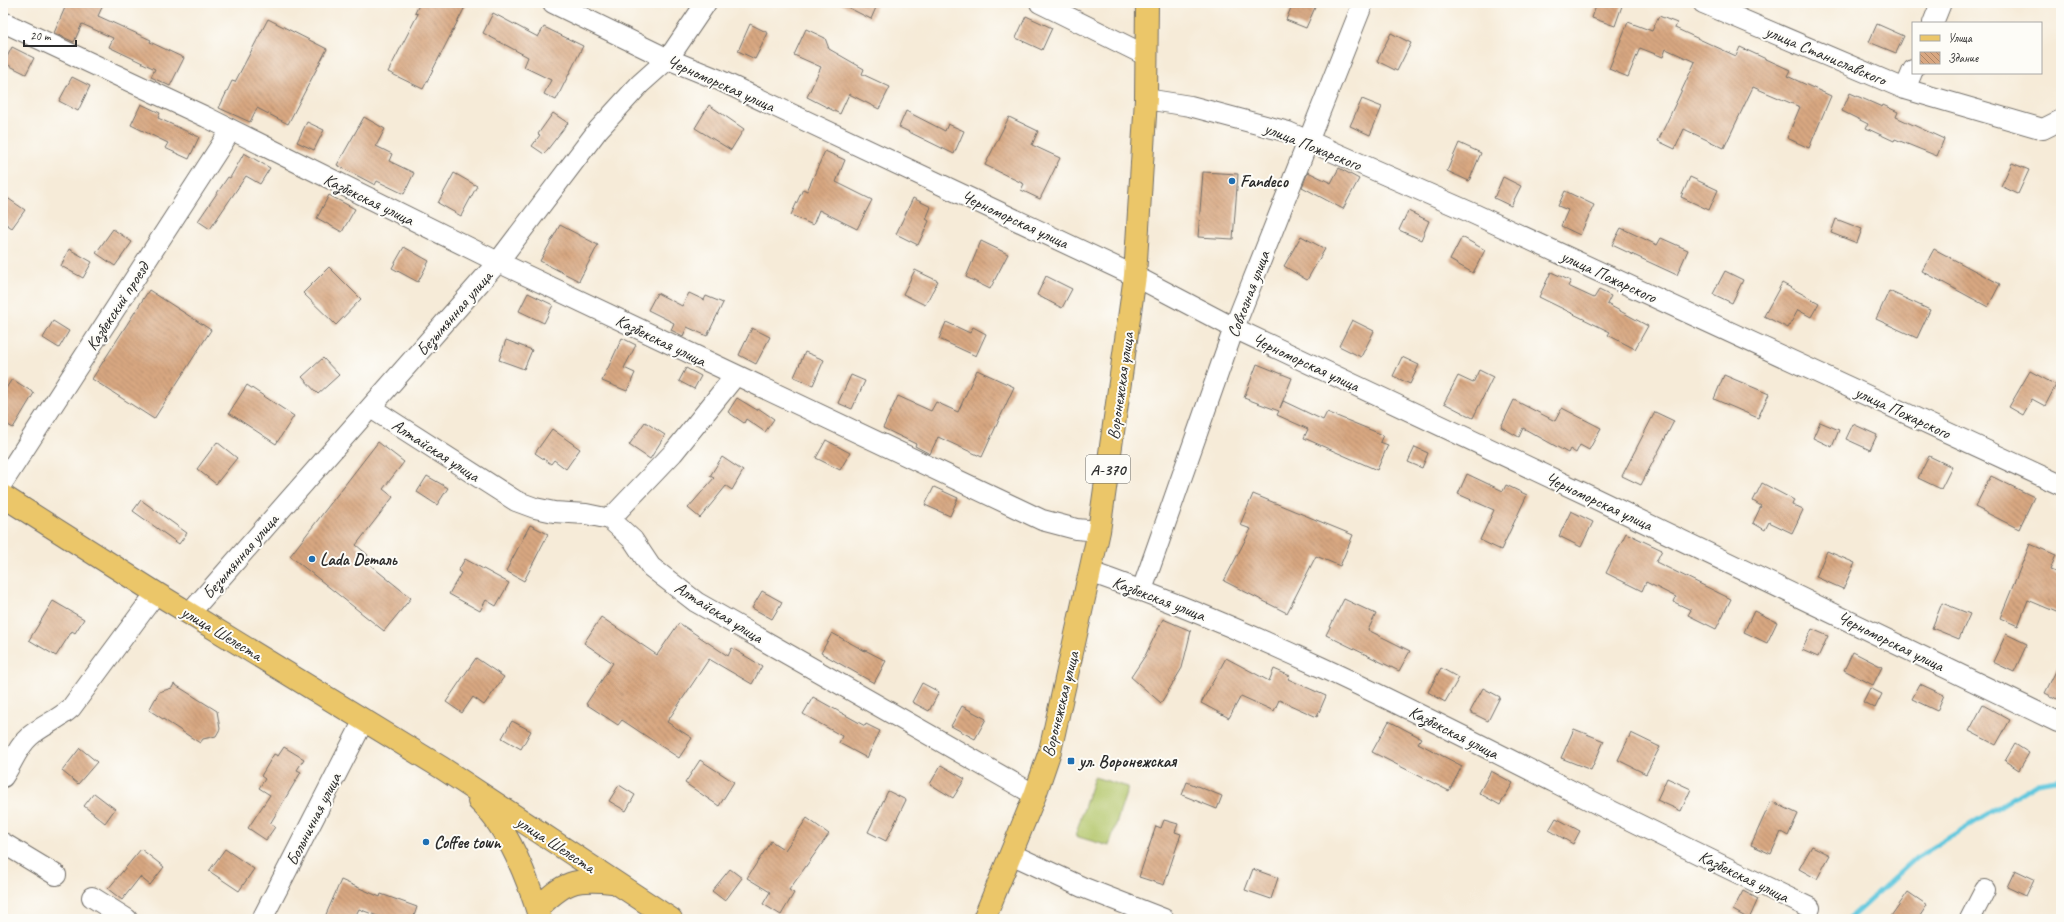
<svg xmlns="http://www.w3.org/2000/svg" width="2064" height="922" viewBox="0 0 2064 922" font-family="Caveat,sans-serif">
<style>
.pitch{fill:#b3c66a;stroke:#6f784a}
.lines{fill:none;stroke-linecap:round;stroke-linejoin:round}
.stream{stroke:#61c8de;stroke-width:5}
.building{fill:url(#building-back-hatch)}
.minor-casing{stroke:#726e68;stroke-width:22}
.major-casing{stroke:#726e68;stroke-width:24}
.highway-casing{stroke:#726e68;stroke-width:24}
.minor{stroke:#fff;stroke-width:20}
.major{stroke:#ebc669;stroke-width:22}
.highway{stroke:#ebc669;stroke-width:22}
.poi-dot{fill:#1f6fb2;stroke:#fdfcf7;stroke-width:1.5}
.labels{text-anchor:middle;stroke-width:4;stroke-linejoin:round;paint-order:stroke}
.shield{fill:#fdfcf7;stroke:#6a6a68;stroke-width:1}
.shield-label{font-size:16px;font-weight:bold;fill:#2b2b2b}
.street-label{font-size:17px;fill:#2b2b2b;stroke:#fdfcf7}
.poi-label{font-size:17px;font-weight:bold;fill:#2b2b2b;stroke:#fdfcf7;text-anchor:start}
</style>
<defs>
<pattern id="building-back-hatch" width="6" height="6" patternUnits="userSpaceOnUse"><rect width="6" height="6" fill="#d8a781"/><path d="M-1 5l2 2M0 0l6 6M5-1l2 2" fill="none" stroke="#af886a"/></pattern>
</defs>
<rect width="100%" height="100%" fill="#fdfcf7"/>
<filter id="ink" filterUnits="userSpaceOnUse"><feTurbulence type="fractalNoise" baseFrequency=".025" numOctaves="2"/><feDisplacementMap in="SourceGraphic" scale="8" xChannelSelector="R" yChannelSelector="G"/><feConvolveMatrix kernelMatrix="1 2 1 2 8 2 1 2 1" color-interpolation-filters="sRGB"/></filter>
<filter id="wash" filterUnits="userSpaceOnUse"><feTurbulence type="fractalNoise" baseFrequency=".012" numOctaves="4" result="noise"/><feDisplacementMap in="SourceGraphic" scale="16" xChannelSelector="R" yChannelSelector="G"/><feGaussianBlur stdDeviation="0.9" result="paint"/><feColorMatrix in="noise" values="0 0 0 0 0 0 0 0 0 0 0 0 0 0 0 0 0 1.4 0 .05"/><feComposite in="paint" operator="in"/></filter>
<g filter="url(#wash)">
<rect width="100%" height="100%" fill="#f6ebd8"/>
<path class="pitch" d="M1094 777 1128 787 1109 846 1075 836Z"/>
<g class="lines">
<path class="stream" d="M1849 919 1916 858 2037 783 2061 779"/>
</g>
<g id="blocks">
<path class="building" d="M67 3H104L98 16 151 40 150 42 184 58 170 86 151 77 155 69 109 47 113 38 82 24 74 42 54 33Z
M420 3H467L423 89 388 72 418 14 415 13Z
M839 3H878L871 19Z
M1293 3H1317L1306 28 1286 20Z
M1597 3H1623L1615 26 1592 18Z
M493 13 538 37 544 27 583 46 556 100 544 94 551 80 524 67 528 57 483 33Z
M1026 16 1052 28 1042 50 1016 38Z
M1659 16 1677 23 1675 28 1736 56 1740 47 1790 70 1787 76 1831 96 1809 148 1787 138 1800 107 1753 87 1724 148 1684 129 1675 149 1658 141 1695 62 1666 49 1663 57 1640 48 1628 77 1609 69 1628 22 1652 31Z
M268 19 327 49 288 124 257 108 250 122 219 108 232 81 235 82Z
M750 24 768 33 755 59 738 51Z
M1877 24 1904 36 1896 53 1869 42Z
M806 29 825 38 829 49 864 69 862 74 890 87 879 109 849 94 840 114 807 97 821 67 794 55Z
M1391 33 1411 43 1397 71 1377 61Z
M12 47 34 58 26 74 4 63Z
M72 77 90 86 78 111 59 101Z
M1850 93 1882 107 1883 105 1898 112 1896 117 1944 139 1937 156 1895 139 1894 141 1866 128 1868 124 1842 111Z
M1362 99 1382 107 1370 135 1350 126Z
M141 104 160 113 158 118 199 137 189 159 165 148 168 143 131 125Z
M709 105 744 129 731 150 695 128Z
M906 111 945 131 948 124 964 131 954 154 899 127Z
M553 113 568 123 544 154 532 146 540 135 538 134Z
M364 117 385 129 376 146 392 154 389 161 414 173 404 194 377 181 375 185 337 165Z
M1009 117 1038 131 1032 145 1060 158 1040 199 1021 190 1024 184 985 165Z
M307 122 324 130 314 150 297 142Z
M1459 143 1481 153 1469 181 1447 171Z
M825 151 845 160 836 182 872 200 857 229 819 210 813 225 791 215 803 189 807 191Z
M244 153 270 168 260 184 246 176 210 229 198 221 228 177 230 178Z
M2012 163 2029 170 2018 194 2001 186Z
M1339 168 1359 179 1343 209 1302 187 1308 172 1331 183Z
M1203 172 1238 174 1233 239 1198 237Z
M454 173 477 186 461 216 438 203Z
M1503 177 1521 186 1511 206 1494 198Z
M1690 177 1718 190 1709 210 1681 197Z
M1565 191 1594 205 1580 235 1561 226 1568 210 1558 206Z
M3 195 25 210 12 228 3 222Z
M329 195 355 209 342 232 317 218Z
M913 198 931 207 926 219 929 221 918 245 896 234Z
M1408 211 1429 221 1421 240 1399 230Z
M1836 219 1862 229 1857 243 1831 233Z
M560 225 598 245 579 281 540 261Z
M1621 228 1657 245 1661 238 1688 250 1677 275 1612 245Z
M113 229 132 242 115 266 96 253Z
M1301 236 1325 249 1307 280 1284 266Z
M1462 237 1485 250 1473 273 1450 260Z
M981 241 1008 254 990 289 966 277Z
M404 247 429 261 418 282 392 268Z
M69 249 92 262 83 278 61 266Z
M1934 249 2000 284 1988 307 1922 271Z
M329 267 361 299 336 325 303 293Z
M915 270 938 281 925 305 903 294Z
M1725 271 1743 280 1732 303 1713 294Z
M1551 272 1571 281 1568 286 1594 298 1599 290 1611 296 1607 304 1648 326 1635 349 1608 335 1610 332 1539 297Z
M1046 276 1072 289 1062 308 1037 295Z
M1782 283 1819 303 1811 317 1798 310 1788 328 1764 316Z
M149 290 211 330 154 419 92 379Z
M1889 291 1930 310 1917 338 1876 319Z
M528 293 553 305 544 323 519 311Z
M657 293 682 306 689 293 704 300 706 296 723 303 707 336 687 327 683 336 671 330 674 323 648 310Z
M1352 320 1374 331 1361 357 1339 346Z
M53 321 69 331 59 348 43 338Z
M946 322 970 333 973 327 986 334 976 356 939 339Z
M752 328 770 337 756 364 739 355Z
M622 338 636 345 624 368 635 373 627 391 602 381Z
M506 340 532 350 524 369 499 360Z
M805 352 824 360 813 385 794 377Z
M1402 357 1419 365 1410 384 1393 376Z
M323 358 339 375 318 394 302 377Z
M1257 364 1292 378 1280 408 1283 401 1323 420 1327 412 1383 435 1380 442 1388 445 1377 470 1304 438 1308 429 1277 415 1279 411 1244 398Z
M686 368 701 376 694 389 679 381Z
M977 370 1014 387 982 457 938 437 930 454 915 446 916 444 883 428 898 396 931 411 936 402 958 412Z
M1479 370 1493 377 1473 418 1444 403 1458 376 1473 383Z
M2030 371 2056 385 2045 406 2032 399 2023 415 2009 407Z
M851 375 865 381 852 409 838 403Z
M1724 375 1769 394 1758 418 1714 399Z
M12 379 34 393 13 428 3 422V393Z
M247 385 294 416 276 444 229 413Z
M737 398 757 410 758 408 774 419 765 432 746 419 744 423 728 412Z
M1514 400 1555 421 1562 408 1601 428 1589 450 1580 445 1576 453 1570 449 1568 453 1523 428 1519 437 1501 427Z
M1655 412 1674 421 1641 485 1622 476Z
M645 422 665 435 650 459 629 445Z
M1820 422 1839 430 1832 447 1813 438Z
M1853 424 1877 435 1870 450 1846 439Z
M552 429 580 449 566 469 554 460 551 464 535 453Z
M826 440 850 453 840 470 816 458Z
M217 442 237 458 216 484 197 469Z
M378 442 404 462 383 489 393 497 356 545 368 555 364 560 411 598 384 631 290 556Z
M1415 447 1428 453 1422 468 1408 462Z
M1929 456 1952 467 1941 489 1918 478Z
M722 457 743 471 732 490 726 486 700 518 688 508 714 478 710 476Z
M1467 474 1503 491 1506 485 1527 495 1501 550 1480 540 1494 510 1458 494Z
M427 476 448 488 437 505 417 492Z
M1991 476 2034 497 2019 529 1975 507Z
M1762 483 1794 500 1792 505 1803 510 1792 533 1769 522 1765 530 1753 523 1761 506 1753 501Z
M934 487 958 498 950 516 925 505Z
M1253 494 1353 535 1340 566 1316 556 1287 613 1224 581 1251 529 1240 525Z
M141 500 187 533 179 544 133 511Z
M1571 511 1593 522 1581 547 1559 536Z
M530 525 548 534 524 581 506 571Z
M1626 533 1662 550 1656 562 1731 599 1716 629 1688 615 1691 610 1674 602 1676 597 1646 582 1642 591 1606 573Z
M2030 544 2056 555 2050 570 2061 574V614L2028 600 2018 626 2000 618Z
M1827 551 1855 563 1843 589 1816 577Z
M465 559 509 583 496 606 486 600 480 611 449 594 461 573 458 571Z
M762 591 782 602 772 619 752 608Z
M1344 599 1376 614 1368 630 1410 651 1399 671 1326 635Z
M53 601 84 619 75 633 72 631 56 656 29 640Z
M1942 603 1970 614 1959 639 1932 628Z
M1754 611 1777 622 1767 643 1744 632Z
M601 617 657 655 679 623 728 656 732 648 762 666 752 684 709 659 667 722 692 738 679 758 622 720 618 725 586 704 613 663 584 643Z
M1163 619 1191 631 1182 668 1161 703 1131 677 1145 656Z
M1812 629 1828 636 1818 657 1802 650Z
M832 633 865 651V650L886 661 874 683 821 653Z
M2006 634 2027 644 2014 672 1993 662Z
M1853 652 1882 667 1873 685 1844 670Z
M476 658 504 677 484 705 473 697 462 713 446 702Z
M1226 658 1269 681 1274 669 1290 676 1288 679 1326 696 1317 717 1279 700 1274 711 1241 696 1229 718 1201 703Z
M2061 661V691L2057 699 2045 693Z
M1441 668 1459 678 1445 702 1428 692Z
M922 683 939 692 929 711 912 702Z
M174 684 217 711 220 729 216 736 203 739 200 743 149 710 159 692 172 688Z
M1920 684 1944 695 1937 711 1912 699Z
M1483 688 1500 697 1488 721 1470 712Z
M1870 688 1882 694 1875 708 1863 702Z
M813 697 865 726 866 724 880 731 867 758 839 743 842 736 803 714Z
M1983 705 2010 720 1996 745 1969 731Z
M962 706 986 719 975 739 951 726Z
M512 721 531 731 521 749 502 738Z
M1389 721 1421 738 1418 743 1462 766 1449 791 1372 752Z
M1574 729 1604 741 1591 770 1561 758Z
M1631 733 1660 747 1646 774 1618 760Z
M2015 744 2029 753 2019 770 2005 761Z
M284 747 304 759 297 770 301 772 270 824 275 827 266 840 248 828 270 795 259 788 265 779 261 776 274 754 278 756Z
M80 748 97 762 78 784 62 771Z
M700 760 734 782 719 806 685 783Z
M941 765 965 779 953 798 930 784Z
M1491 771 1513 783 1500 805 1479 793Z
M1667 778 1691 789 1681 811 1657 800Z
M1187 782 1222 796 1217 809 1182 795Z
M619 785 635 795 626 811 609 801Z
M888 791 906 800 886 841 868 832Z
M94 793 115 809 105 823 84 806Z
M1771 801 1798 814 1788 836 1781 832 1771 854 1751 845Z
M807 818 829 834 789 890 794 893 781 915 763 904 770 892 747 878 771 841 785 850Z
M1556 818 1580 831 1573 844 1549 830Z
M1164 820 1178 824 1175 832 1181 834 1164 885 1139 877 1156 826 1161 828Z
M1812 846 1830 855 1817 879 1799 869Z
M141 849 164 867 150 885 140 877 122 900 108 889Z
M225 849 254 869 239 891 209 871Z
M730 869 742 878 725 901 712 891Z
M1253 869 1278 878 1271 899 1245 890Z
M2015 870 2034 879 2026 896 2007 887Z
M341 880 380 897 381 894 417 907 413 919H385L359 909 354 919H324Z
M1743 891 1758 899 1749 919 1733 910Z
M1908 892 1927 905 1918 919H1889Z"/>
</g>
</g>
<g filter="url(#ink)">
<use href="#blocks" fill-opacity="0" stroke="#726e68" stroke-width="1"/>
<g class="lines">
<g class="minor-casing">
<path id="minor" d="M553 3 668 59 717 79 1135 276 1234 328 1596 499 2058 722
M1040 3 1147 56
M1703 3 1905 89 2043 129 2061 120
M3 22 206 117 498 262 1042 520 1076 529 1099 531
M1933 23 1941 3
M1905 89 1913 70
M1146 99 1190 106 1288 132 1472 213 2061 485
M371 408 516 501 535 508 554 512 586 514 610 519 633 540 651 567 696 602 1035 795
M3 482 231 130
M610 519 673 453 735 376
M1090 572C1253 629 1402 705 1556 783 1640 826 1725 867 1810 908
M1142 590 1234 328 1363 3
M190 613 498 262 598 130 640 84 668 59 706 3
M3 777C13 763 17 747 30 736 43 725 58 720 71 708L156 593
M3 843 56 875
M1011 854 1082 887 1164 919
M92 897 127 919
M262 919 364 720
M1970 919 1985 890"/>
</g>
<g class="major-casing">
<path id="major" d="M3 496 156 593 442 768 671 919
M479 801C508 827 529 882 540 919
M537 909C564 882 574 878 612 882"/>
</g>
<g class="highway-casing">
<path id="highway" d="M984 919 1035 795 1050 751 1099 531 1135 276 1146 99 1147 3"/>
</g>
<use href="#minor" class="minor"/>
<use href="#major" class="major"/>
<use href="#highway" class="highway"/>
</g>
</g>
<g class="poi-dot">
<circle cx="1232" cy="181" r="4"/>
<circle cx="312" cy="559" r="4"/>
<rect x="1067" y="757" width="8" height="8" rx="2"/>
<circle cx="426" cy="842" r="4"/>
</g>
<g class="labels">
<rect class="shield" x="1086" y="455" width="44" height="28" rx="3"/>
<g class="shield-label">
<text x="1108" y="475">А-370</text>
</g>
<g class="street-label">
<text transform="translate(1826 55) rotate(23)" y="6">улица Станиславского</text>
<text transform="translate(721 83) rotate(24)" y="6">Черноморская улица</text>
<text transform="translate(1313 146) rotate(22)" y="6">улица Пожарского</text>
<text transform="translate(369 199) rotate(26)" y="6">Казбекская улица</text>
<text transform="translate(1015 219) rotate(25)" y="6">Черноморская улица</text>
<text transform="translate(1609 276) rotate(25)" y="6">улица Пожарского</text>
<text transform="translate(1248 294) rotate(-69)" y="6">Совхозная улица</text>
<text transform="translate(117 306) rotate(-57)" y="6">Казбекский проезд</text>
<text transform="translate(454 313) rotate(-49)" y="6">Безымянная улица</text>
<text transform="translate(661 340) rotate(26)" y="6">Казбекская улица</text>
<text transform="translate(1306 362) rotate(25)" y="6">Черноморская улица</text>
<text transform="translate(1120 386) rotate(-82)" y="6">Воронежская улица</text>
<text transform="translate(1903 412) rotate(25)" y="6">улица Пожарского</text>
<text transform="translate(436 450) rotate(33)" y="6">Алтайская улица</text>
<text transform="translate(1599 501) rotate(25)" y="6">Черноморская улица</text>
<text transform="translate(240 556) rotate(-49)" y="6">Безымянная улица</text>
<text transform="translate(1159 598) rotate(21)" y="6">Казбекская улица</text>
<text transform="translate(719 612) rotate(32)" y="6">Алтайская улица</text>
<text transform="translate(222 633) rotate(31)" y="6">улица Шелеста</text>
<text transform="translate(1891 641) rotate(26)" y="6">Черноморская улица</text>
<text transform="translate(1060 704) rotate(-76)" y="6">Воронежская улица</text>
<text transform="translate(1454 732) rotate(27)" y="6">Казбекская улица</text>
<text transform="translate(313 819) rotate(-63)" y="6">Больничная улица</text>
<text transform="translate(556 844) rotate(33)" y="6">улица Шелеста</text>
<text transform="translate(1744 876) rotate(26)" y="6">Казбекская улица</text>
</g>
<g class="poi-label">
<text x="1240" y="187">Fandeco</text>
<text x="320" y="565">Lada Dеталь</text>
<text x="1079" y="767">ул. Воронежская</text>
<text x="434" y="848">Coffee town</text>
</g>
</g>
<rect width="2064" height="922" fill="none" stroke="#fdfcf7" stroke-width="16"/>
<rect x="1912" y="22" width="130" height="52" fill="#fdfcf7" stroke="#a9a8a5"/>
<rect x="1920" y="35" width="20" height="6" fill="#ebc669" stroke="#a9a8a5"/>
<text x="1948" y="42" font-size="12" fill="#2b2b2b">Улица</text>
<rect x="1920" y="52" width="20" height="12" fill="url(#building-back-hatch)" stroke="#a9a8a5"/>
<text x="1948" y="62" font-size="12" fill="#2b2b2b">Здание</text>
<path d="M24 40v6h52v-6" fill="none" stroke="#2b2b2b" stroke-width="2"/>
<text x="30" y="40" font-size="12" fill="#2b2b2b" stroke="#fdfcf7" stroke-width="3" paint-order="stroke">20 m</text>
</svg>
